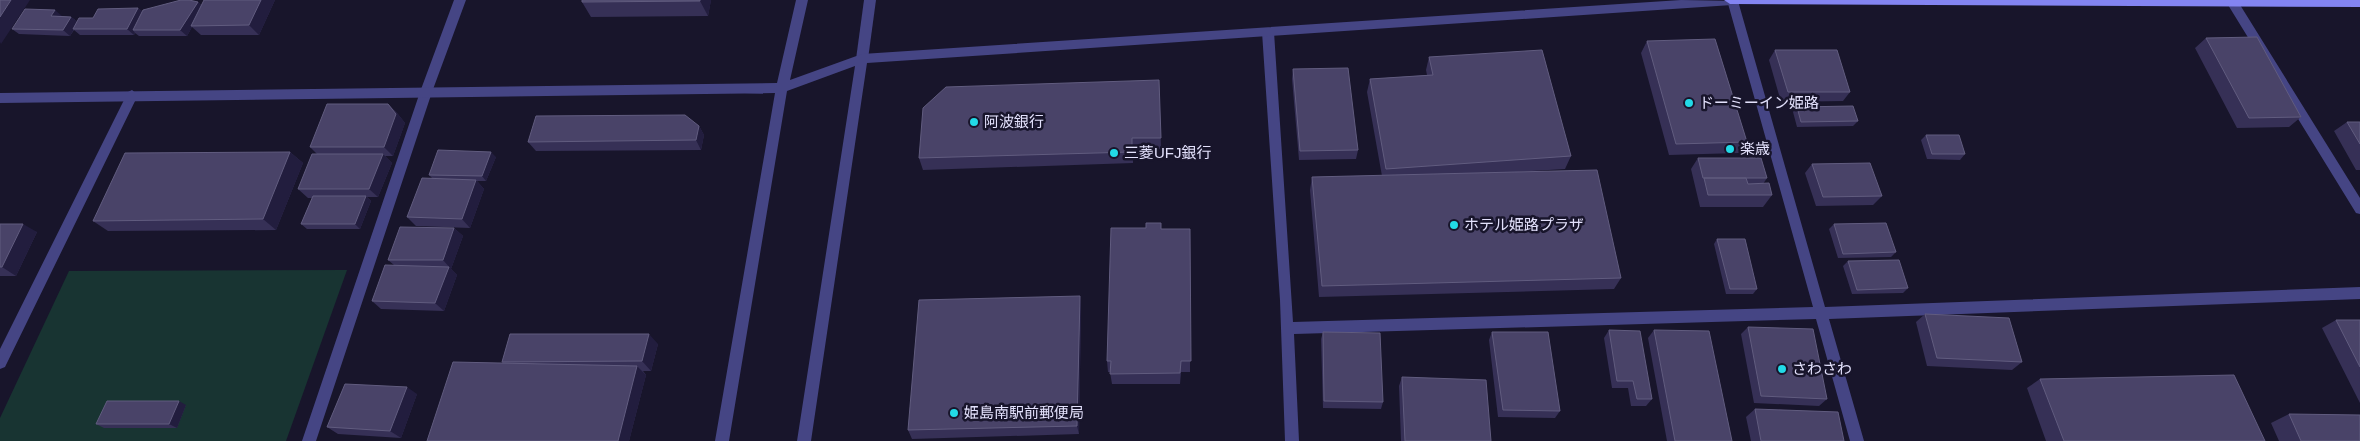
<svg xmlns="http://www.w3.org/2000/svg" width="2360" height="441" viewBox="0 0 2360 441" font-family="Arial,'Noto Sans JP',sans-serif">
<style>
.green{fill:#183432}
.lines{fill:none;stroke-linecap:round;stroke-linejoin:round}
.service{fill:#454584;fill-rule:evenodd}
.minor{fill:#454584;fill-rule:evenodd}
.tertiary{fill:#454584;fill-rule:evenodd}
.secondary{fill:#8384f1;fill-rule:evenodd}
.wall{fill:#363056}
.shaded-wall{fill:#221d3e}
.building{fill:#494368;stroke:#615c7f}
.poi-dot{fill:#22dae7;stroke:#18152b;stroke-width:2}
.labels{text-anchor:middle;stroke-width:5;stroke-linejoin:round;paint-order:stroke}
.poi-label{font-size:15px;fill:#e3e1fc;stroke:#18152b;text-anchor:start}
</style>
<rect width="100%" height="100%" fill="#18152b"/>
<path class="green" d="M347 270 286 441H0V418L69 271Z"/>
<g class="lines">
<path class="service" d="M864 0H876L868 59 862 64 856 59Z"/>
<path class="minor" d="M454 0H466L432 92 316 441H302L420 92Z
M1727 0 1738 1 1825 307 2360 287V299L1829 319 1864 441H1850L1816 319 1294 334 1299 441H1285L1280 300 1262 32 1264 29H1272L1274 32 1293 322 1813 307Z
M2225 0H2237L2360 198V214L2356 213Z
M132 90 138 95 5 367 0 369V349L128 92Z"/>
<path class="tertiary" d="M796 0H808L790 80 862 54 1681 0 1738 1 1732 5 867 63 811 441H797L855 66 787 91 729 441H715L775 93 0 103V93L777 83Z"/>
<path class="secondary" d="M1724 0H2360V7L1730 4Z"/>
</g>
<path class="wall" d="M275 0 259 35H201L192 27 187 36H139L135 33 134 35H80L74 30 70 36 19 34 12 29 62 16 71 17 78 22 138 8 143 12 198 2 201 5Z
M711 0 708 16 591 17 582 2Z
M2206 38 2301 117 2289 127 2237 128 2195 48Z
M1647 41 1747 142 1739 153 1669 155 1641 53Z
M1775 50 1850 92 1843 101 1781 102 1769 60Z
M1429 57 1571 156 1565 169 1518 172 1621 278 1614 289 1319 297 1310 190 1312 177 1382 176 1367 92 1370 79 1427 75 1426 70Z
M1293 69 1358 150 1356 159 1299 160 1292 79Z
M1159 80 1161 149 1133 150V163L923 170 919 158Z
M388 104 397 113 405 123 393 156H385L392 163 378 197H367L371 201 360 229H307L301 224 312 198H308L298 189 317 154 310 147Z
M1797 107 1858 121 1853 126 1797 127 1793 112Z
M2347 122H2360V170H2356L2334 131Z
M699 126 704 135 701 150 536 151 528 142Z
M1926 135 1965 154 1960 160 1927 159 1921 140Z
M290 152 303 163 276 230 108 231 93 221Z
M496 157 486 181H477L484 189 470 228 416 226 407 217 433 179 429 175Z
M1698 158 1767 178 1763 184 1772 195 1763 207H1700L1691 169Z
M1812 164 1882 196 1873 205 1816 206 1805 173Z
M0 224 37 232 16 276H0Z
M1834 224 1896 252 1891 257 1838 258 1829 229Z
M454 228 463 236 451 269 457 275 444 311 381 309 372 301 394 265 388 260Z
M1162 229H1190V372H1181L1180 384H1112L1110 372H1108L1107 361Z
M1717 239 1757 289 1753 294H1726L1714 244Z
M1848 261 1908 288 1903 293 1852 294 1843 266Z
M1081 306 1079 434 912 439 908 430Z
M1925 314 2022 362 2012 370 1927 366 1916 322Z
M2336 320H2360V403L2322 328Z
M1748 327 1827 399 1819 406 1754 403 1741 334Z
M1609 330 1652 399 1646 406H1631L1628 388H1612L1604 338Z
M1654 330 1732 441H1667L1648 338Z
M1323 332 1383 402 1381 409 1323 408 1321 339Z
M1492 332 1560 411 1555 418 1498 417 1489 340Z
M658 344 651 371H643L646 375 629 441H427L503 363 502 362Z
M1402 377 1491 441H1401L1399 386Z
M2040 379 2265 441H2046L2027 388Z
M417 394 401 438 338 434 327 427Z
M186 405 177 428H104L96 424Z
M1755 409 1844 441H1751L1746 417Z
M2289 414 2360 441H2279L2271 423Z"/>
<path class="shaded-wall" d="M11 0H30L1 44 0 42V17Z
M261 0H275L259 35 249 25Z
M700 0H711L708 16 700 1Z
M198 2 204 8 191 26 192 27 187 36 180 30Z
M138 8 145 14 133 30 135 33 134 35 127 29Z
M55 10 62 16 58 21 51 16Z
M71 17 78 22 70 36 63 30Z
M388 104 397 113 405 123 393 156 384 147Z
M699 126 704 135 701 150 696 140Z
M290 152 303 163 276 230 263 219Z
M491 152 496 157 486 181 482 176Z
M383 154 392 163 378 197 369 189Z
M476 180 484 189 470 228 462 219Z
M366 196 371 201 360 229 355 224Z
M23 224 37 232 16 276 2 267Z
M454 228 463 236 451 269 443 260Z
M449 267 457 275 444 311 435 303Z
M1080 296 1081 306 1079 434 1077 426Z
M649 334 658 344 651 371 642 361Z
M637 366 646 375 629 441H618Z
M407 387 417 394 401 438 390 431Z
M179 401 186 405 177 428 169 424Z"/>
<path class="building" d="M0 0H11L0 17Z
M181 0H189L198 2 180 30H133L143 10Z
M204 0H261L249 25 191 26Z
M582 0H700V1L582 2Z
M138 8 127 29H73L79 18H93L98 9Z
M25 9 55 10 51 16 71 17 63 30 12 29Z
M2257 37 2301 117 2249 118 2206 38Z
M1715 39 1747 142 1676 144 1647 41Z
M1542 50 1571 156 1386 169 1370 79 1433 75 1429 57Z
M1775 50H1837L1850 92H1788Z
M1348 68 1358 150 1300 151 1293 69Z
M1159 80 1161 138H1132V152L919 158 923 108 946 87Z
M327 104H388L396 114 384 147H310Z
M1853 106 1858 121 1801 122 1797 107Z
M685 115 699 126 696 140 528 142 536 116Z
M2347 122H2360V144Z
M1926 135H1959L1965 154H1932Z
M438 150 491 152 482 176 429 175Z
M290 152 263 219 93 221 125 153Z
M312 154H383L369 189H298Z
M1698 158H1761L1767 178H1703Z
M1870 163 1882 196 1823 197 1812 164Z
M1597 170 1621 278 1322 286 1312 177Z
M422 178 476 180 462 219 407 217Z
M1704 178H1746L1748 184 1769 183 1772 195H1708Z
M313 196H366L355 224H301Z
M1146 223H1161V229H1190L1191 361H1181L1180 373 1110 374 1111 361H1107L1111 228H1146Z
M1886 223 1896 252 1843 254 1834 224Z
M0 224H23L2 267H0Z
M400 227 454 228 443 260H388Z
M1717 239H1745L1757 289H1730Z
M1899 260 1908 288 1857 290 1848 261Z
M385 265 449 267 435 303 372 301Z
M1080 296 1077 426 908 430 919 300Z
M1925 314 2009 318 2022 362 1937 358Z
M2336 320H2360V367Z
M1748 327 1813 329 1827 399 1761 396Z
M1609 330 1640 331 1652 399H1637L1633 381H1617Z
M1654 330 1709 331 1732 441H1675Z
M1323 332 1380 333 1383 402 1324 401Z
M1492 332H1548L1560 411 1503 410Z
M510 334H649L642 361 502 362Z
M453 362 637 366 618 441H427Z
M2234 375 2265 441H2064L2040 379Z
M1402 377 1486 380 1491 441H1405Z
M345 384 407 387 390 431 327 427Z
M107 401H179L169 424H96Z
M1755 409 1838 412 1844 441H1761Z
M2289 414 2360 415V441H2301Z"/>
<g class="poi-dot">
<circle cx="1689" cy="103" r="5"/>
<circle cx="974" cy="122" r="5"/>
<circle cx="1730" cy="149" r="5"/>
<circle cx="1114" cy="153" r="5"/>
<circle cx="1454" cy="225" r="5"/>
<circle cx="1782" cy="369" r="5"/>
<circle cx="954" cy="413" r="5"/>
</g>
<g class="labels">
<g class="poi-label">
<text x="1699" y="108">ドーミーイン姫路</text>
<text x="984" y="127">阿波銀行</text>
<text x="1740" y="154">楽歳</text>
<text x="1124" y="158">三菱UFJ銀行</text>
<text x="1464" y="230">ホテル姫路プラザ</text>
<text x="1792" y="374">さわさわ</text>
<text x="964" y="418">姫島南駅前郵便局</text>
</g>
</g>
</svg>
